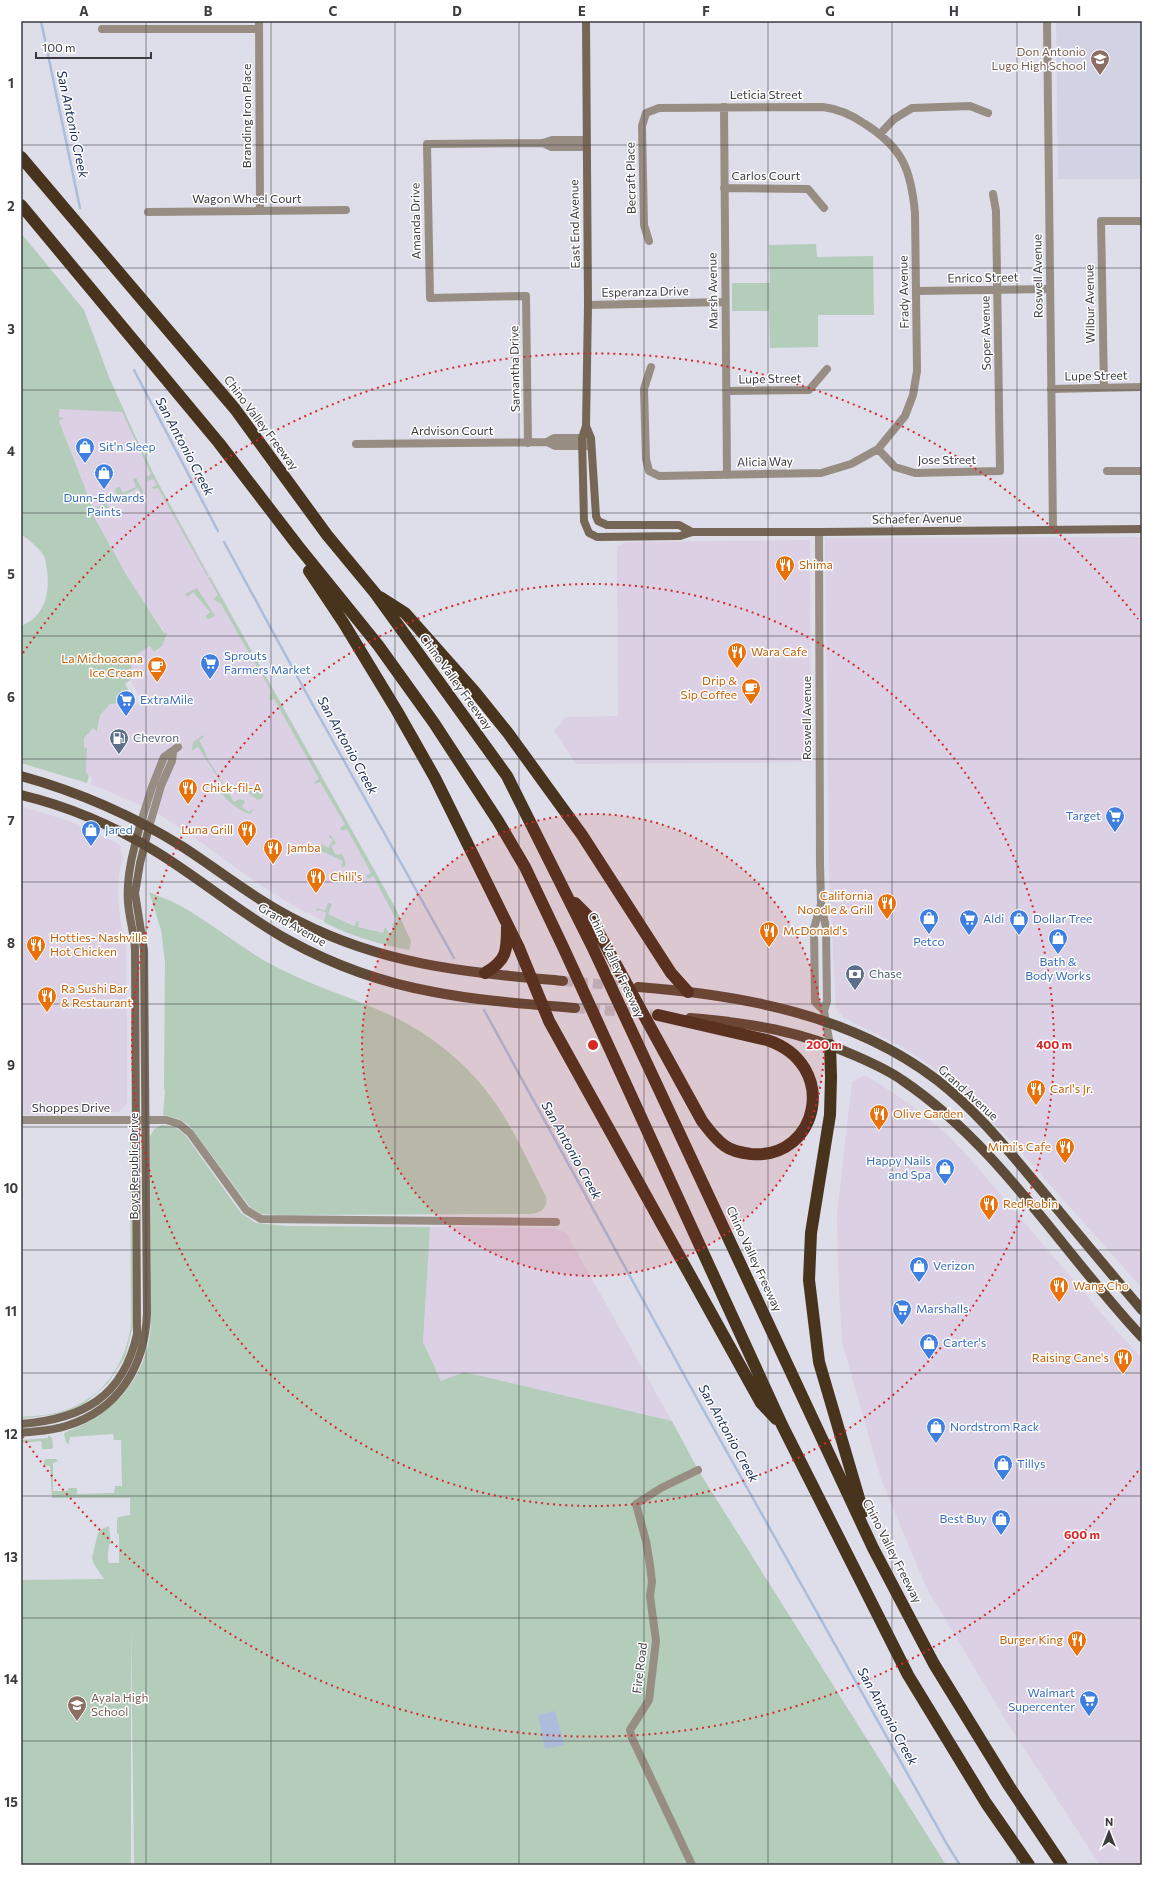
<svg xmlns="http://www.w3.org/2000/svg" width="1163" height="1886" viewBox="0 0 1163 1886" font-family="Commissioner,sans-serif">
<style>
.commercial{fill:#dcd0e5}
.built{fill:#d1d3e5}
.green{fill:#b4ccba}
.water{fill:#abbddb}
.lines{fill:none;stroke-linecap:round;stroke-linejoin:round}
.stream{stroke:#abbddb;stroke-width:2.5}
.primary-tunnel{stroke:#bdbdc7;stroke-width:10;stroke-dasharray:10 5;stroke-linecap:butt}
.minor{stroke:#988d82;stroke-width:8}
.tertiary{stroke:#988d82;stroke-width:8}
.secondary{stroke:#766656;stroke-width:8}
.primary{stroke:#5e4b37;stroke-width:10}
.motorway{stroke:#48331d;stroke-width:12}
.grid{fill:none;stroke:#3b3b40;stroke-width:1;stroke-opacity:0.55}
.ring{fill:none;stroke:#d62828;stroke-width:2;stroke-dasharray:2 4}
.labels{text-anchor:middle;stroke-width:3;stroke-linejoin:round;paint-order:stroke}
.education-label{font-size:12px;fill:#785e54;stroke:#fff;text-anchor:end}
.street-label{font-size:12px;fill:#3b3b40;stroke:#fff}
.shop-label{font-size:12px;fill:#366cbe;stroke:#fff;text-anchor:start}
.food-label{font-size:12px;fill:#c56008;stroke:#fff;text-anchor:start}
.service-label{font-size:12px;fill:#4e5e75;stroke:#fff;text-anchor:start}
.water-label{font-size:13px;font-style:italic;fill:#142850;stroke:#fff}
.centre{fill:#d62828;stroke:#fff;stroke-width:2}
.ring-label{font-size:12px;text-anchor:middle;font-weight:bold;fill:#d62828;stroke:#fff;stroke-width:3;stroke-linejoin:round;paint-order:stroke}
.neatline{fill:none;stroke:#3b3b40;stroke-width:1.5}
.grid-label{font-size:13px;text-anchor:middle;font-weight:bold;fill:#3b3b40}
</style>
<rect width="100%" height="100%" fill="#dddee9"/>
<path class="commercial" d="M51 403 121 407 156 479 396 909 411 941 409 950 381 944 348 933 294 906 253 880 195 838 154 811 91 784 92 779 86 771 87 748H84V738L93 728 96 732 99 729 100 715 110 704 140 703 141 700 129 677 132 666 128 660 150 646 156 651 158 650 162 646 165 633 127 576 89 510Z
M1142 537V1288L1009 1139 971 1100 931 1066 902 1047 844 1018 836 1009 829 877 825 538Z
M810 540 811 762 576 764 554 730 563 722 564 717 618 716 617 547 626 542Z
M21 806 72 822 119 844 123 857 119 876 118 892 120 919 126 946 127 1028V1103L119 1112 21 1115Z
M865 1075 907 1102 947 1134 973 1162 1114 1328 1142 1358V1865H1100L1006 1721 926 1587 881 1479 842 1342 838 1270 837 1213 852 1082Z
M430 1227 553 1228 566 1233 672 1421 464 1372 441 1381 423 1342Z"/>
<path class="built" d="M1056 21H1142V179H1058Z"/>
<path class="green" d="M21 233 84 310 109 377 138 442 156 479 208 575 207 576 158 488 153 489 152 487 157 485 153 479 148 481 146 477 151 474 122 412 59 409V417L64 418 59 421 62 429 92 506 90 507 91 510 106 503 111 512 106 515 104 513 95 517 93 515 127 576 164 633H167L162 646 154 652 150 646 128 660 132 666 129 674 130 680 125 684 136 703 110 704 100 715 97 732 93 728 84 738V747L87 748 86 771 89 776 87 783 21 763V626C45 617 50 593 47 570 46 567 46 561 45 558 41 549 29 540 21 534Z
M816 244 817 257 873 256 874 315H818V347L770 348 769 311H732V283H770L769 245Z
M136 478 143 491V493L141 494 138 488 124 495 125 498H118L115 490 116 488 120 487 123 493 136 487 133 479Z
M210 577 396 909 411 941 409 950C380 944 350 936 324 922L326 913 320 910 316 911 317 908 325 911 328 903 332 904 328 914 354 926 357 921H359L358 927 383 933 385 927 389 933 394 930 392 924 397 921 373 876 368 879 366 876 371 873 347 829 342 831 340 828 345 824 320 782 315 784 314 782 319 779 274 699 269 700 271 691 221 604 213 599 218 595 208 578Z
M197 588 215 616 209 619 206 618V616L210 612 193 592 188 597 185 594Z
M203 735 204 737 199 740 206 753V756L234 802 240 799 245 801 242 807 249 812 254 808 250 814C240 811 224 799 219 790L224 787 198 747 192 751 193 742Z
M251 787 255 793 260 790 263 793V798L258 800 245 791V790Z
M330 834 336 843 331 846 336 855 342 854 346 863 344 867 341 866 343 861 321 851 319 855 316 854 322 844 328 848 333 840 329 837Z
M149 892C159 897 170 900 179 905 213 924 242 949 276 967 313 986 353 998 390 1015 431 1034 469 1065 494 1101 515 1131 530 1165 546 1197 548 1208 540 1214 530 1214L279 1215 261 1214 250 1207 190 1126 179 1119 163 1115 165 1091 164 1088 165 962 161 930Z
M162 1125 175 1127 186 1136 241 1213 256 1223 287 1226 430 1227 423 1342 441 1381 464 1372 672 1421 698 1470 946 1865H134L131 1624V1865H21V1580L104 1579 94 1564 92 1558 98 1533 102 1529 109 1526 111 1544H109C109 1551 106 1556 109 1563H119V1534L117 1533V1520L118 1517 130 1515V1498H52L50 1466 44 1465V1461L46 1459H56L58 1461 53 1463V1491H67L69 1488H77V1494L114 1493 115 1486H122L121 1440H114L113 1434 70 1437 69 1444 66 1442 64 1434 66 1432C115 1414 146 1379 151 1326L150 1137 154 1129Z
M130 1138H132L133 1326 125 1357 108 1383 84 1404 63 1413 21 1419V1417C36 1416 52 1415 66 1410 104 1397 126 1363 131 1325Z
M48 1435 52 1438 53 1447 52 1449H42L41 1441 21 1443V1440L48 1438Z"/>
<path class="water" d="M555 1711 564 1745 545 1749 538 1715Z"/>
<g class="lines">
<path class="stream" d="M41 21 80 208
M134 370 218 531
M224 542 310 700 454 958
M484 1010 700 1404 948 1846 960 1865"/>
<path class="primary-tunnel" d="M563 981 634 987
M575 1008 652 1014"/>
<path class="minor" d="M259 21 260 211
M102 29H259
M724 107 727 475
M880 134 894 119 912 108 970 106 988 113
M543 143 551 147H586
M724 188 808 189 824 208
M148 212 346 210
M649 241 644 225 642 126 646 113 659 108 823 107C840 109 852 115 865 124 903 148 911 170 915 213L917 371 913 395 905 416 878 449 851 464 821 473 659 476 649 471 646 459 644 389 651 367
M916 291 1050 289
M588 305 725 302
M1104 387 1101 221H1142
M1051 389 1142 387
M726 391 809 390 827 369
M547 442 554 438H588
M528 443 526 296 430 298 427 144 543 143 552 140H586
M356 444 547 442 555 446H591
M878 449 895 467 915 473 1000 471 996 211 993 194
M1107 471H1142
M141 822 152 787 164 757 178 747
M149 827 161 786 172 761 173 752
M21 1120H166L179 1124 190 1133 246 1210 261 1219 556 1222
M692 1865 632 1738 630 1730 649 1700 656 1641 650 1596 652 1582 650 1565 646 1541 636 1504 661 1488 698 1470"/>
<path class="tertiary" d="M1047 21 1053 530
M819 532 820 864 821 903 826 928 827 1001 824 1011 830 1045
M821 904 814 928 815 1002 824 1011"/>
<path class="secondary" d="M586 21 588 305 586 426 582 438 584 521 589 533 597 537 680 536 692 532H819L1142 529
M586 426 591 438 596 516 598 521 607 525H679L692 532
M21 1424C82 1419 123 1398 137 1334L135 951C135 935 129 919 128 902 126 875 134 848 141 822
M21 1433C36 1431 52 1431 66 1426 119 1410 145 1366 147 1313L144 950 135 893 140 863 149 827"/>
<path class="primary" d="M21 776C79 792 132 815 183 847 223 873 257 901 300 922 387 966 468 972 563 981
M21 795C67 806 114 826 155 851 201 879 241 914 288 940 333 965 384 983 434 992 480 1001 528 1004 575 1008
M638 987C743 995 852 1015 937 1080 976 1110 1007 1149 1039 1187 1073 1228 1107 1269 1142 1310
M690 1018C751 1023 800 1031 856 1056 872 1063 888 1070 902 1080 1000 1146 1062 1252 1142 1337"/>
<path class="motorway" d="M21 157 235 409 327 535 375 593 507 776 592 946 873 1548 934 1664 1009 1786 1062 1865
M21 205 219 443 298 546 378 645 434 723 498 821 525 867 564 949 782 1425 908 1675 986 1803 1029 1865
M309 571 343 622 397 711 435 778 519 948 549 1021 761 1403 776 1419
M380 597 405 613 475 692 508 733 582 835 671 973 688 992
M575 903 591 919 702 1121C709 1130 715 1139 725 1146 732 1151 742 1153 751 1154 819 1160 840 1064 767 1040L658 1015
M485 973C507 960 507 951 507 927
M830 1045 831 1077 830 1115 811 1233 809 1280 819 1362 863 1512"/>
</g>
<path class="grid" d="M146 21V1865M271 21V1865M395 21V1865M519 21V1865M644 21V1865M768 21V1865M892 21V1865M1017 21V1865M21 145H1142M21 268H1142M21 390H1142M21 513H1142M21 636H1142M21 759H1142M21 882H1142M21 1004H1142M21 1127H1142M21 1250H1142M21 1373H1142M21 1496H1142M21 1618H1142M21 1741H1142"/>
<circle cx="593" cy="1045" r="231" fill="#d62828" fill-opacity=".12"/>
<g class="ring">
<circle cx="593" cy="1045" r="231"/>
<circle cx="593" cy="1045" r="461"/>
<path d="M1138 1471A692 692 0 0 1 23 1437M23 653A692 692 0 0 1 1138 619"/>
</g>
<defs>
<g id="school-pin" transform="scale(1)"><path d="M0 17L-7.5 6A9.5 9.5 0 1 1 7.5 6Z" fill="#8d6e63" stroke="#fff"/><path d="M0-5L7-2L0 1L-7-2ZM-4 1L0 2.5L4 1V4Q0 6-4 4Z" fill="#fff"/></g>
<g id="shop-pin" transform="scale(1)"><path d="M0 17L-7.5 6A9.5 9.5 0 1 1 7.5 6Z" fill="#3f7fe0" stroke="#fff"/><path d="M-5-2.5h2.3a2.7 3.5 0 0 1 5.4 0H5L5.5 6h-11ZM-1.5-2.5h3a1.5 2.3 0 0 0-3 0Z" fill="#fff"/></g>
<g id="restaurant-pin" transform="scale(1)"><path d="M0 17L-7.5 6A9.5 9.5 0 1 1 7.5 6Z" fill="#e8710a" stroke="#fff"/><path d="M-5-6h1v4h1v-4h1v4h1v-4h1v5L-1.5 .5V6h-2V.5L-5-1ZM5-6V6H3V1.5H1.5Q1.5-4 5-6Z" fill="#fff"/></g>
<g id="supermarket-pin" transform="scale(1)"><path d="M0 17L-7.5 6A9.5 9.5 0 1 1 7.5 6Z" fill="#3f7fe0" stroke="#fff"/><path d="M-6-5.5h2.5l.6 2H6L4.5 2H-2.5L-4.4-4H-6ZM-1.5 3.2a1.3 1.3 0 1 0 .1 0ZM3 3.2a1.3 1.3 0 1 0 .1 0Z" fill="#fff"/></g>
<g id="cafe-pin" transform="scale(1)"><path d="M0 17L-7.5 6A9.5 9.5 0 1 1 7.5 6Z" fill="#e8710a" stroke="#fff"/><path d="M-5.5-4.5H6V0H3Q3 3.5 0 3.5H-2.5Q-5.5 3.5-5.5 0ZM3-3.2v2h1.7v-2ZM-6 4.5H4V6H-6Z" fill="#fff"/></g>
<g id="fuel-pin" transform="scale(1)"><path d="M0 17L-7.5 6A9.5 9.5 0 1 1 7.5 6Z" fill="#5c6f8a" stroke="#fff"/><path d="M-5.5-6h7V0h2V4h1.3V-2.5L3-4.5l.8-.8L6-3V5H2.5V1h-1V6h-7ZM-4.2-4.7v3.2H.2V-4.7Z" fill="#fff"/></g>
<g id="bank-pin" transform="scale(1)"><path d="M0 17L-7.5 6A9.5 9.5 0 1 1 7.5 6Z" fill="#5c6f8a" stroke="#fff"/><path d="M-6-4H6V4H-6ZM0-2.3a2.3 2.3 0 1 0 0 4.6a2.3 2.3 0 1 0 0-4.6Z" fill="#fff"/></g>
</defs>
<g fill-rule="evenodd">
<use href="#school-pin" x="1100" y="59"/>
<use href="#shop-pin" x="85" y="447"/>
<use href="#shop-pin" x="104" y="473"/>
<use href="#restaurant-pin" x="785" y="565"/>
<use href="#restaurant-pin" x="737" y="652"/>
<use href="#supermarket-pin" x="210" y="663"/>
<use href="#cafe-pin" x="157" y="666"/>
<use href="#cafe-pin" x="751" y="688"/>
<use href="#supermarket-pin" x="126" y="700"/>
<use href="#fuel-pin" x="119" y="738"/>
<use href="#restaurant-pin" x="188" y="788"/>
<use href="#supermarket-pin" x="1115" y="816"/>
<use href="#shop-pin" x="91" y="830"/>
<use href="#restaurant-pin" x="247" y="830"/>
<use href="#restaurant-pin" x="273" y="848"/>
<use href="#restaurant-pin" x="316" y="877"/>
<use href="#restaurant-pin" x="887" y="903"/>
<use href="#shop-pin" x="929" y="918"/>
<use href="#supermarket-pin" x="969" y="919"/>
<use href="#shop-pin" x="1019" y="919"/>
<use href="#restaurant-pin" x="769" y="931"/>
<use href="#shop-pin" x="1058" y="938"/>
<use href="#restaurant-pin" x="36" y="945"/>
<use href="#bank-pin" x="855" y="974"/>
<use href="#restaurant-pin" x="47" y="996"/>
<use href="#restaurant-pin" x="1036" y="1089"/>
<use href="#restaurant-pin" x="879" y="1114"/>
<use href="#restaurant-pin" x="1065" y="1147"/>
<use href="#shop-pin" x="945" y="1168"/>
<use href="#restaurant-pin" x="989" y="1204"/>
<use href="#shop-pin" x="919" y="1266"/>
<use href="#restaurant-pin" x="1059" y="1286"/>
<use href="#supermarket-pin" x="902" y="1309"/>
<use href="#shop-pin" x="929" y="1343"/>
<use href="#restaurant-pin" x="1123" y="1358"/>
<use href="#shop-pin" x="936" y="1427"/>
<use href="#shop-pin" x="1003" y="1464"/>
<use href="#shop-pin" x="1001" y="1519"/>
<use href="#restaurant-pin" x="1077" y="1640"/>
<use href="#supermarket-pin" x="1089" y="1700"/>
<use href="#school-pin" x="77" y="1705"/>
</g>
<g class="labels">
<g class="education-label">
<text x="1086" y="56">Don Antonio<tspan x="1086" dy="14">Lugo High School</tspan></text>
<text x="91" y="1702" text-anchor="start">Ayala High<tspan x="91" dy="14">School</tspan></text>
</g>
<g class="street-label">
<text x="766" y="99">Leticia Street</text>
<text transform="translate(247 116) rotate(-90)" y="4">Branding Iron Place</text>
<text x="766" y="180">Carlos Court</text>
<text transform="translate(631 178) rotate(-91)" y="4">Becraft Place</text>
<text x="247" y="203">Wagon Wheel Court</text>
<text transform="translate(416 221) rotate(-91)" y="4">Amanda Drive</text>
<text transform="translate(575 224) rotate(-91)" y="4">East End Avenue</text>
<text transform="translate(1038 276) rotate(-91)" y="4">Roswell Avenue</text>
<text transform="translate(983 278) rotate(-1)" y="4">Enrico Street</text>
<text transform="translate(713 291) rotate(-91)" y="4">Marsh Avenue</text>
<text transform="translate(645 292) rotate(-1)" y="4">Esperanza Drive</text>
<text transform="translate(904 292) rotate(-91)" y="4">Frady Avenue</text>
<text transform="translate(1090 304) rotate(-91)" y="4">Wilbur Avenue</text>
<text transform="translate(986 333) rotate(-91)" y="4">Soper Avenue</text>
<text transform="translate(515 369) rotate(-91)" y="4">Samantha Drive</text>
<text transform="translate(1096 376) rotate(-1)" y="4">Lupe Street</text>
<text transform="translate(770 379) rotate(-1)" y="4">Lupe Street</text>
<text transform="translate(261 423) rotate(53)" y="4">Chino Valley Freeway</text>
<text x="452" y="435">Ardvison Court</text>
<text x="947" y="464">Jose Street</text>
<text transform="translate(765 462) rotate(-1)" y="4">Alicia Way</text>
<text transform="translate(917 519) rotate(-1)" y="4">Schaefer Avenue</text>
<text transform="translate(456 682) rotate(54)" y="4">Chino Valley Freeway</text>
<text transform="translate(807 718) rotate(-90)" y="4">Roswell Avenue</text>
<text transform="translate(292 925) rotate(29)" y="4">Grand Avenue</text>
<text transform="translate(616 965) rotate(65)" y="4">Chino Valley Freeway</text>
<text transform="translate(968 1093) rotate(42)" y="4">Grand Avenue</text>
<text x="71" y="1112">Shoppes Drive</text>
<text transform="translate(134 1166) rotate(-90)" y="4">Boys Republic Drive</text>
<text transform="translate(754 1259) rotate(65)" y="4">Chino Valley Freeway</text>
<text transform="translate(892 1551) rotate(63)" y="4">Chino Valley Freeway</text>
<text transform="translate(640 1668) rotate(-83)" y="4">Fire Road</text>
</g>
<g class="shop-label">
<text x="99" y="451">Sit'n Sleep</text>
<text x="104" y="502" text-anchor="middle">Dunn-Edwards<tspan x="104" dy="14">Paints</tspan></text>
<text x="224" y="660">Sprouts<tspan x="224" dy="14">Farmers Market</tspan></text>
<text x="140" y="704">ExtraMile</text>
<text x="1101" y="820" text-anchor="end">Target</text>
<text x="105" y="834">Jared</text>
<text x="983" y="923">Aldi</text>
<text x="1033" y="923">Dollar Tree</text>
<text x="929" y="946" text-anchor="middle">Petco</text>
<text x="1058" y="966" text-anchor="middle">Bath &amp;<tspan x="1058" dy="14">Body Works</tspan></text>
<text x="931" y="1165" text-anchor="end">Happy Nails<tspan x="931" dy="14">and Spa</tspan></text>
<text x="933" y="1270">Verizon</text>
<text x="916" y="1313">Marshalls</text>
<text x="943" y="1347">Carter's</text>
<text x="950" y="1431">Nordstrom Rack</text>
<text x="1017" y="1468">Tillys</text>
<text x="987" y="1523" text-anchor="end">Best Buy</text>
<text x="1075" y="1697" text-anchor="end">Walmart<tspan x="1075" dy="14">Supercenter</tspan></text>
</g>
<g class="food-label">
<text x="799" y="569">Shima</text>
<text x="751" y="656">Wara Cafe</text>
<text x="143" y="663" text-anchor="end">La Michoacana<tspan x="143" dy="14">Ice Cream</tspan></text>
<text x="737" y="685" text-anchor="end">Drip &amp;<tspan x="737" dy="14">Sip Coffee</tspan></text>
<text x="202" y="792">Chick-fil-A</text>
<text x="233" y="834" text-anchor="end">Luna Grill</text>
<text x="287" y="852">Jamba</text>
<text x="330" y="881">Chili's</text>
<text x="873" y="900" text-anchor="end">California<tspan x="873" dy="14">Noodle &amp; Grill</tspan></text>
<text x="783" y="935">McDonald's</text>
<text x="50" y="942">Hotties- Nashville<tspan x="50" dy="14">Hot Chicken</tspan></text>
<text x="61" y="993">Ra Sushi Bar<tspan x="61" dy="14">&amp; Restaurant</tspan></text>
<text x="1050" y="1093">Carl's Jr.</text>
<text x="893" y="1118">Olive Garden</text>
<text x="1051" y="1151" text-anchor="end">Mimi's Cafe</text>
<text x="1003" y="1208">Red Robin</text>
<text x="1073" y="1290">Wang Cho</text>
<text x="1109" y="1362" text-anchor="end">Raising Cane's</text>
<text x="1063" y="1644" text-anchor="end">Burger King</text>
</g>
<g class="service-label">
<text x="133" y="742">Chevron</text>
<text x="869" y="978">Chase</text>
</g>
<g class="water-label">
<text transform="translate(73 124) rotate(78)" y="5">San Antonio Creek</text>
<text transform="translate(185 446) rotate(62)" y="5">San Antonio Creek</text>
<text transform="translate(348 745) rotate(61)" y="5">San Antonio Creek</text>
<text transform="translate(572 1150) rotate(61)" y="5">San Antonio Creek</text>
<text transform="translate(729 1433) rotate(61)" y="5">San Antonio Creek</text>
<text transform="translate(888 1716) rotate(61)" y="5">San Antonio Creek</text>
</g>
</g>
<circle cx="593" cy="1045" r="6" class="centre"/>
<g class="ring-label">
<text x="824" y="1049">200 m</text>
<text x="1054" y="1049">400 m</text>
<text x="1082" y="1539">600 m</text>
</g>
<rect width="1163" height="1886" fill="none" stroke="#ffffff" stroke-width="44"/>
<g transform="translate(1109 1832)" stroke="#ffffff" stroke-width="3" paint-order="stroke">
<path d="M0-3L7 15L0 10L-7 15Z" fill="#3b3b40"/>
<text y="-6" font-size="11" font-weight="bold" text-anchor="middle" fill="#3b3b40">N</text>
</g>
<path d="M36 52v6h115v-6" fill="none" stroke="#3b3b40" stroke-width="2"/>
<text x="42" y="52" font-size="12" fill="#3b3b40" stroke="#ffffff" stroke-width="3" paint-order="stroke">100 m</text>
<rect x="22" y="22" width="1119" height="1842" class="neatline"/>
<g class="grid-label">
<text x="84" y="16">A</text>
<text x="208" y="16">B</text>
<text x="333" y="16">C</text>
<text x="457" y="16">D</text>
<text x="582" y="16">E</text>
<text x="706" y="16">F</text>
<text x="830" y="16">G</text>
<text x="954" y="16">H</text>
<text x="1079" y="16">I</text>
<text x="11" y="88">1</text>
<text x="11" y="211">2</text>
<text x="11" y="334">3</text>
<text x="11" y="456">4</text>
<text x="11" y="579">5</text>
<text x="11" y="702">6</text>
<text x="11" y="825">7</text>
<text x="11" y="948">8</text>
<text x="11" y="1070">9</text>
<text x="11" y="1193">10</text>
<text x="11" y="1316">11</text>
<text x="11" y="1439">12</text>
<text x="11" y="1562">13</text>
<text x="11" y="1684">14</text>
<text x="11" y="1807">15</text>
</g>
</svg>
